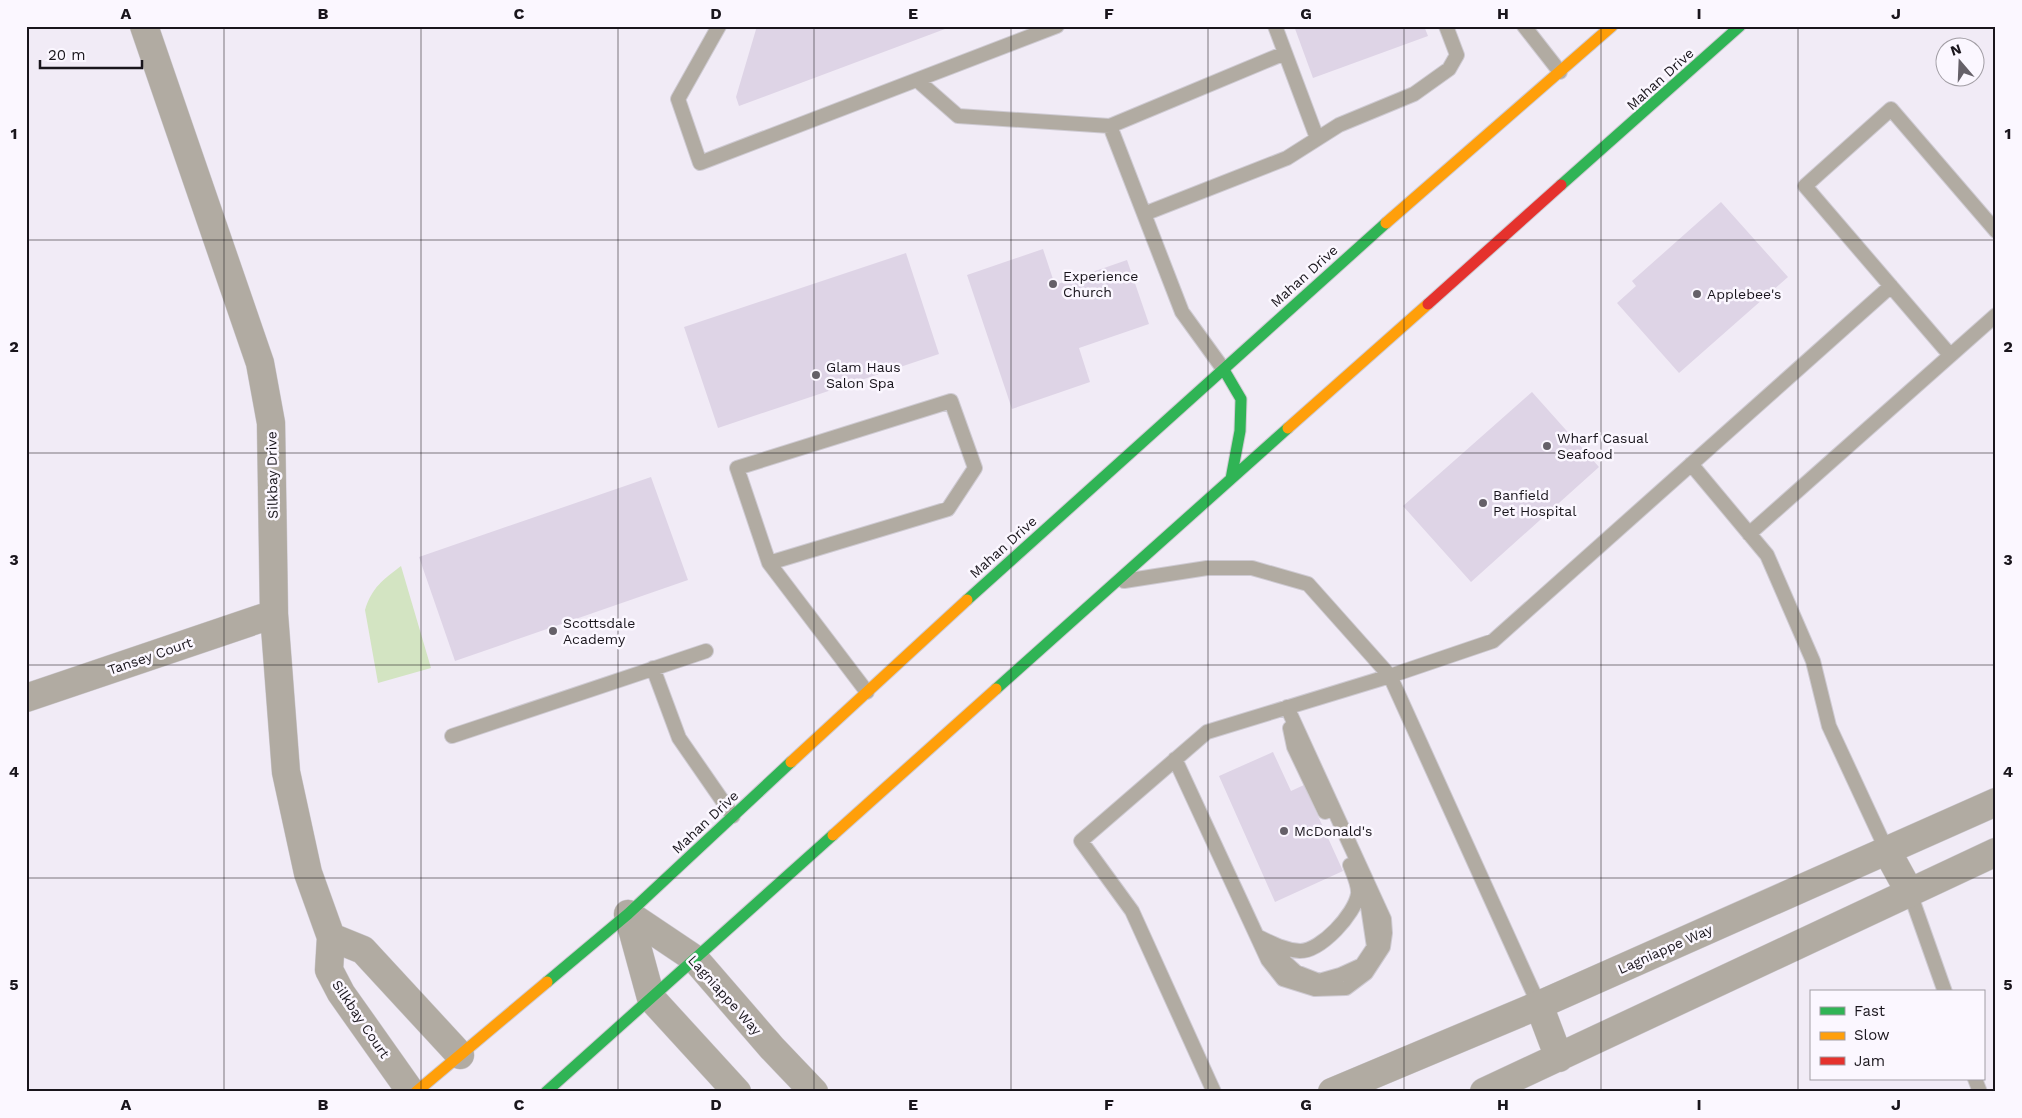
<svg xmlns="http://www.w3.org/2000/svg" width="2022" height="1118" viewBox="0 0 2022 1118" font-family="'Work Sans',sans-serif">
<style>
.green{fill:#d3e4c2}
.building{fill:#ded4e6}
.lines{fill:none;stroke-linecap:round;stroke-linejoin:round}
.lane-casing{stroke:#cecad2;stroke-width:16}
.street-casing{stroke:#cecad2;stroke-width:29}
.fast-casing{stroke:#cecad2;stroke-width:13}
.slow-casing{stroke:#cecad2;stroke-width:13}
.jam-casing{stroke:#cecad2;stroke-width:13}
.lane{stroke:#b1aba2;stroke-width:14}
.street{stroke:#b1aba2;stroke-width:28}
.fast{stroke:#30b455;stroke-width:11}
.slow{stroke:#ff9f0a;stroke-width:11}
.jam{stroke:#e5322d;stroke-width:11}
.grid{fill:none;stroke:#19151c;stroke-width:1;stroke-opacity:0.55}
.poi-dot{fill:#656068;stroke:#fbf7ff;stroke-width:2}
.labels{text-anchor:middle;stroke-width:5;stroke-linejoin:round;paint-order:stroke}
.street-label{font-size:14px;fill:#19151c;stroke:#fbf7ff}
.poi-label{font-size:14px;fill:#19151c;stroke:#fbf7ff;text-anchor:start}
.neatline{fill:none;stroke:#19151c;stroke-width:2}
.grid-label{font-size:16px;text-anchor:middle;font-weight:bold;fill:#19151c}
</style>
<rect width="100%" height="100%" fill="#f1ebf6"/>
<path class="green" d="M401 566 431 668 378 683 365 610C372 587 383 580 401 566Z"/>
<path class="building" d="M757 26H953L739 106 736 97Z
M1294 26H1424L1428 36 1313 78Z
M1721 202 1788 277 1679 373 1617 303 1636 286 1632 281Z
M1043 249 1055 285 1127 260 1149 324 1079 348 1090 382 1012 409 967 275Z
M906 253 939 354 718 428 684 327Z
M1532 392 1599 467 1471 582 1403 506Z
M651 477 688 580 455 661 419 557Z
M1273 752 1291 791 1304 785 1343 871 1275 902 1219 776Z"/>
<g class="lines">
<g class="lane-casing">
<path id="lane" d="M719 26 678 99 700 163 1057 26
M1275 26 1317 138
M1524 26 1560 72
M917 80 958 116 1110 126 1285 53
M1110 126 1182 312 1224 370
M1144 214 1287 158 1339 125 1414 94 1449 69 1457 55 1446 26
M1950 355 1805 186 1891 109 1996 231
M1691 464 1767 555 1813 661 1829 726 1887 851
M1749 534 1996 315
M769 563 948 509 975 468 951 401 737 468 769 563 867 692
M1124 581 1207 568H1252L1308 584 1390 676 1539 1005
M653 668 679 738 733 816
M1290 728 1294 747 1325 812
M452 736 706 651
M1175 759 1268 960 1283 979 1315 989 1346 988 1366 973 1383 947 1385 933 1384 919 1287 707
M1910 893 1945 992
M1257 936C1271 943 1284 950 1300 951 1321 951 1355 914 1358 894 1359 885 1353 873 1350 865
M1265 944 1296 972 1319 981 1340 975 1362 965 1374 947 1368 907 1359 887
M1975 1079 1980 1092
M1214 1092 1132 911 1081 841 1207 732 1390 676 1493 641 1891 286"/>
</g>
<g class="street-casing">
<path id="street" d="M144 26 260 363 271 423 274 614 286 772 308 873 331 937 329 970 341 993 411 1092
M26 698 274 614
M1887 851 1910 893
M628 914 695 959 772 1048 814 1092
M628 914 651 998 737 1092
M331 937 363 950 460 1055
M1539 1005 1559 1058
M1332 1092 1539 1005 1996 802
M1484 1092 1996 852"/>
</g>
<g class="fast-casing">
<path id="fast" d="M1561 185 1740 26
M1224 370 1241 399 1240 431 1231 479
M967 600 1386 223
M996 689 1288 428
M547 982 628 914 791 762
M546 1092 833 835"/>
</g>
<g class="slow-casing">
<path id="slow" d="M1386 223 1612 26
M1288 428 1428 304
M791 762 967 600
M833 835 996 689
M416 1092 547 982"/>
</g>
<g class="jam-casing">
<path id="jam" d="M1428 304 1561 185"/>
</g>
<use href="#lane" class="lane"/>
<use href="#street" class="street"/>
<use href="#fast" class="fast"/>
<use href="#slow" class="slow"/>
<use href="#jam" class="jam"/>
</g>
<path class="grid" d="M224 26V1092M421 26V1092M618 26V1092M814 26V1092M1011 26V1092M1208 26V1092M1404 26V1092M1601 26V1092M1798 26V1092M26 240H1996M26 453H1996M26 665H1996M26 878H1996"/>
<g class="poi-dot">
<circle cx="1053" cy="284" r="5"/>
<circle cx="1697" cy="294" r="5"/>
<circle cx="816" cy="375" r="5"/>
<circle cx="1547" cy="446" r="5"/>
<circle cx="1483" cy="503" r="5"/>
<circle cx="553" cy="631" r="5"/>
<circle cx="1284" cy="831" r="5"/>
</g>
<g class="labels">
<g class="street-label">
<text transform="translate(1660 79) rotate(-42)" y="5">Mahan Drive</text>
<text transform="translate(1304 276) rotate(-42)" y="5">Mahan Drive</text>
<text transform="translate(272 475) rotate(-91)" y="5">Silkbay Drive</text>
<text transform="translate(1003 547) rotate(-42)" y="5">Mahan Drive</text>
<text transform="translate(150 656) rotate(-19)" y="5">Tansey Court</text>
<text transform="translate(705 822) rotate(-43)" y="5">Mahan Drive</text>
<text transform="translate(1665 949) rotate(-24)" y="5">Lagniappe Way</text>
<text transform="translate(725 995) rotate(48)" y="5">Lagniappe Way</text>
<text transform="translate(361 1019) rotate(56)" y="5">Silkbay Court</text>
</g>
<g class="poi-label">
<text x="1063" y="281">Experience<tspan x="1063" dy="16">Church</tspan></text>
<text x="1707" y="299">Applebee's</text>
<text x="826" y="372">Glam Haus<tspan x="826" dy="16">Salon Spa</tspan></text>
<text x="1557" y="443">Wharf Casual<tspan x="1557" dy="16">Seafood</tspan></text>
<text x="1493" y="500">Banfield<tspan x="1493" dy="16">Pet Hospital</tspan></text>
<text x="563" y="628">Scottsdale<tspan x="563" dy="16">Academy</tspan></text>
<text x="1294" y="836">McDonald's</text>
</g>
</g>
<rect width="2022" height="1118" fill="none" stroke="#fbf7ff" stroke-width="55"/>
<rect x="1810" y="990" width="175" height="90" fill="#fbf7ff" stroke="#a19da4"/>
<rect x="1820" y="1007" width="25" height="8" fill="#30b455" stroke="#a19da4"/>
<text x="1854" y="1016" font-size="15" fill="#19151c">Fast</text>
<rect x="1820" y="1032" width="25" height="8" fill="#ff9f0a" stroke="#a19da4"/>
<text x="1854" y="1040" font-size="15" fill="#19151c">Slow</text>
<rect x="1820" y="1057" width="25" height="8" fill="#e5322d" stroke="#a19da4"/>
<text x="1854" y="1066" font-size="15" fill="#19151c">Jam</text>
<g transform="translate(1960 62) rotate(341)"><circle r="24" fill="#fbf7ff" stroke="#a19da4"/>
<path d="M0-4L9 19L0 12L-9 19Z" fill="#656068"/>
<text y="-8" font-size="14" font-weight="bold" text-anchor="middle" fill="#19151c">N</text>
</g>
<path d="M40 60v8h102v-8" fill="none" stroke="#19151c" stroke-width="2.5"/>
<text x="48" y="60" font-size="15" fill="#19151c" stroke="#fbf7ff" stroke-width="4" paint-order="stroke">20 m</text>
<rect x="28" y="28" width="1966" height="1062" class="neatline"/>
<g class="grid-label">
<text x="126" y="19">A</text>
<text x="323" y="19">B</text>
<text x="519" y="19">C</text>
<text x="716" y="19">D</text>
<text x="913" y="19">E</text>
<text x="1109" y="19">F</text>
<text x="1306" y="19">G</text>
<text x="1503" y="19">H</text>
<text x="1699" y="19">I</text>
<text x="1896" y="19">J</text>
<text x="14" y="139">1</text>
<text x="2008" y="139">1</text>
<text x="14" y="352">2</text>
<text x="2008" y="352">2</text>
<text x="14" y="565">3</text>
<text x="2008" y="565">3</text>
<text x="14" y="777">4</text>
<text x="2008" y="777">4</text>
<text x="14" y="990">5</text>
<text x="2008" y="990">5</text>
<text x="126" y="1110">A</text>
<text x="323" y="1110">B</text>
<text x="519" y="1110">C</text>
<text x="716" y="1110">D</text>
<text x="913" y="1110">E</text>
<text x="1109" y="1110">F</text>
<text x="1306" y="1110">G</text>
<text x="1503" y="1110">H</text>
<text x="1699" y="1110">I</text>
<text x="1896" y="1110">J</text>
</g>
</svg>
